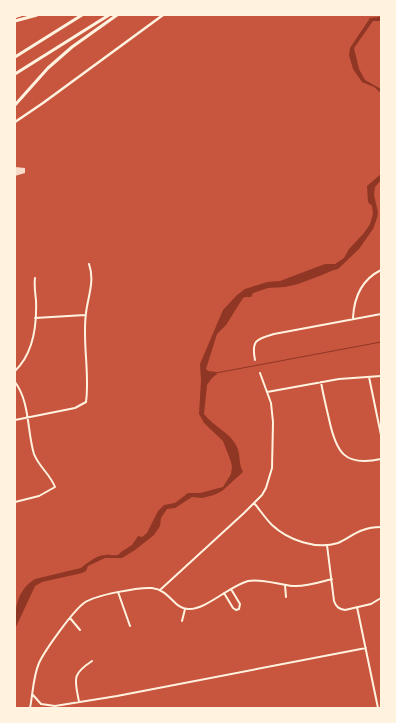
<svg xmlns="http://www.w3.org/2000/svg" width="396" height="723" viewBox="0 0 396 723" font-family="Manrope,sans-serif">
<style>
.water{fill:#8f3625}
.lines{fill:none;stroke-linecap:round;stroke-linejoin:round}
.stream{stroke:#8f3625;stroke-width:1}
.building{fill:#f7dbc8}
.minor{stroke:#fff3e0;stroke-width:2}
.secondary{stroke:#fff3e0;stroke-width:2.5}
.motorway{stroke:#fff3e0;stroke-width:3}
</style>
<rect width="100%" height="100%" fill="#c8553d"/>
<path class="water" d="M381 15V21H373L354 48 359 69 365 80 381 89V93L374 87 362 82 353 69 349 55 350 48 370 18 379 17Z
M381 174V180L375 187 374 195 378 212 377 218 373 229 359 249 338 269 331 271 322 275 298 284 285 287 268 288 253 293 251 297H246L243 298 226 325 217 334 206 369 208 371 216 372 217 374 212 378 207 385 204 414C213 426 229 432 236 445 241 453 238 464 243 472L222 491 214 495 202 498 192 497 175 508 167 509 161 518 160 526 154 535 135 550 122 558H105L88 566 86 571 82 573 42 582 35 586 15 629C15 609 16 591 35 579L81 568C87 563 97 555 105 555 110 554 111 556 118 555L121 552 132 545 138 536 142 537 147 533 158 511 164 505 175 503 188 493H200L223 487 231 474 232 467 231 462 223 441 204 423 199 414 201 380 200 364 223 310 237 295 245 289 267 282 280 281 325 264H335L344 258 349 249 364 233 370 224 373 214 372 206 368 202 367 186Z"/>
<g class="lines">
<path class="stream" d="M216 373 381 342"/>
</g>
<path class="building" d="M15 167 25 168V173L15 176Z"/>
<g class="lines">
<path class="minor" d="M35 318 85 315
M353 318C354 297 361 280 381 270
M255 360C251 340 257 339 274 334L381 314
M15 371C34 353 37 325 36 300 35 292 34 286 35 278
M369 377 381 435
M15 382C30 402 27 431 34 454 39 467 50 474 55 487L39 496 15 502
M321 382C323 394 326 406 329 419 336 452 344 467 381 459
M267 392 339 379 381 376
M15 420 75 408 86 402C90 373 82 342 86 313 88 296 95 281 89 264
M254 503C260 510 265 518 272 525 288 540 316 550 338 543 347 539 354 533 363 530 368 528 375 527 381 527
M327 545 334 601C336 607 339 609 345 610L371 604 381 598
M285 585 286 597
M160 590 244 513 262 495 266 488 272 468 273 422 271 403 260 373
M118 592 130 626
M224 593 233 608 236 610 239 609 240 604 231 589
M357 607 378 708
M70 618 80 630
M182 621 185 609
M33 695 41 704 55 706 117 696 366 648
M79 702C75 679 71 675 92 661
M30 708C33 693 33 677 39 663 45 650 73 611 84 603 95 595 139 587 152 588 170 590 174 609 188 609 206 610 229 586 248 581 262 578 279 585 293 586 306 587 320 582 332 579"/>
<path class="secondary" d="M15 17 21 15
M15 122 43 103 163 15"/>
<path class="motorway" d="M15 21 37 15
M15 57 82 15
M15 74 109 15
M15 105 48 68 72 47 117 15"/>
</g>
<rect width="396" height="723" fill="none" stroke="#fff3e0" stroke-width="32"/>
</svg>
